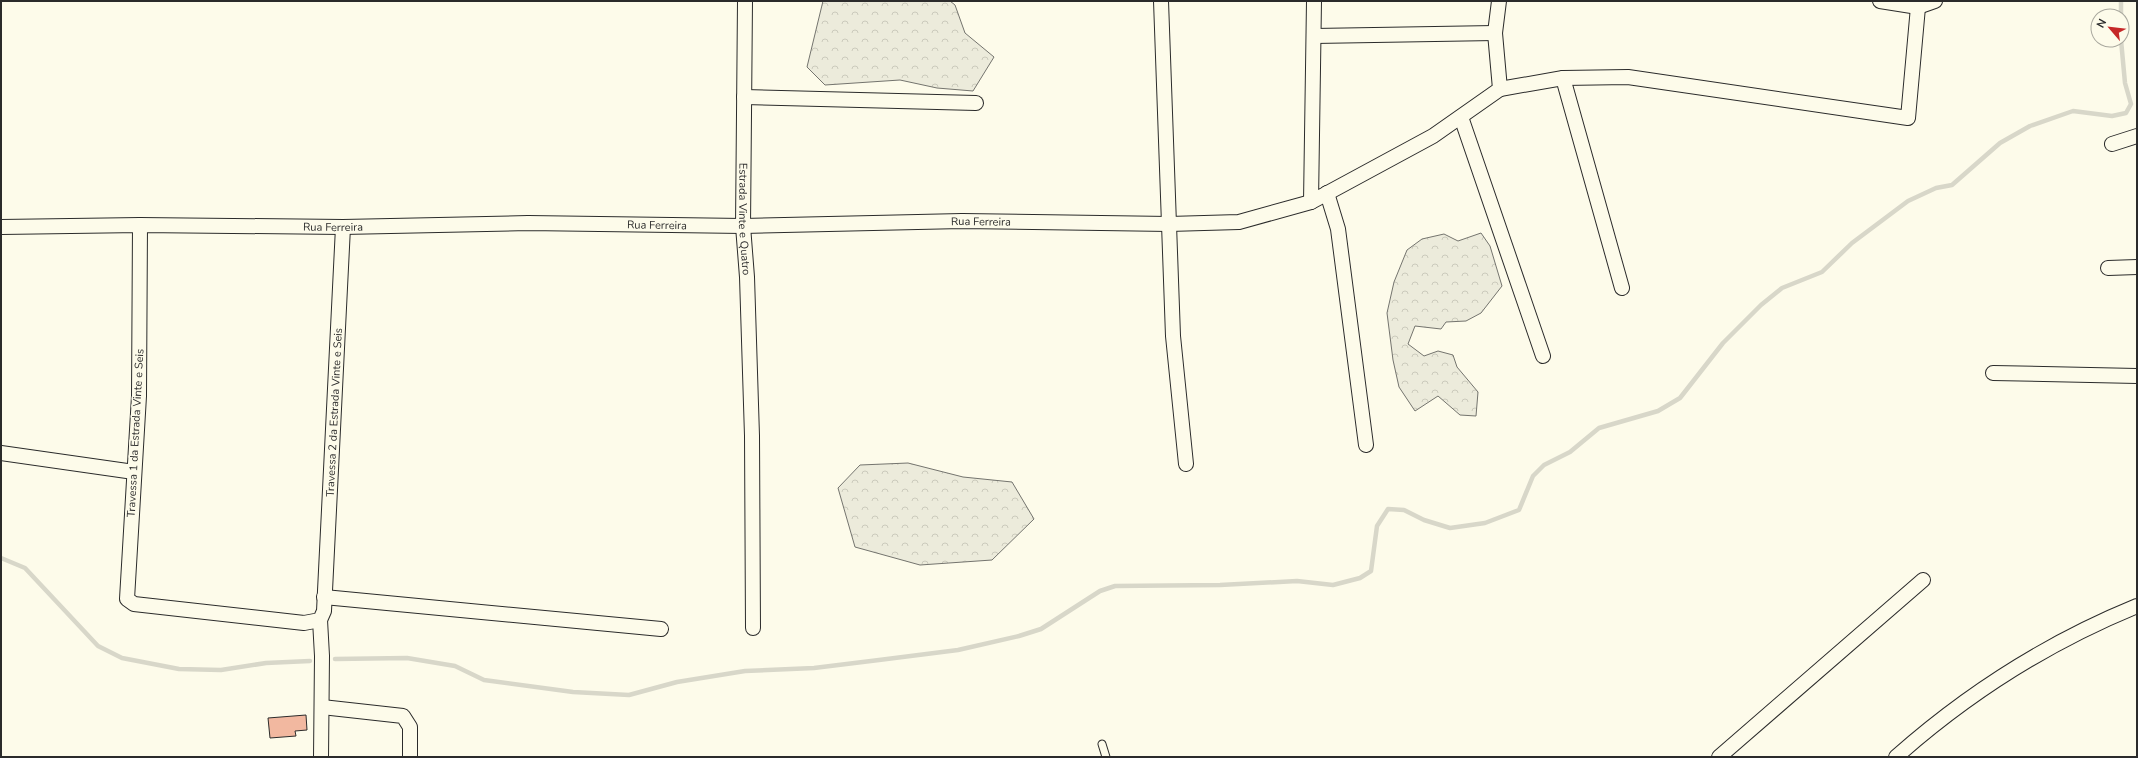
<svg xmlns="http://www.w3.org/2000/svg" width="2138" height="758" viewBox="0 0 2138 758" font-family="'Nunito Sans',sans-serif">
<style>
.forest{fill:url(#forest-crowns);stroke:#74746e}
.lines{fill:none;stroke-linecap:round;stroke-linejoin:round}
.stream{stroke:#d8d7c9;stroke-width:4.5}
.building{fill:#f2b8a0;stroke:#2b2b2b}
.service-casing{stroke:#2b2b2b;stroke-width:9}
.minor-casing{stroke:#2b2b2b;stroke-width:16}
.service{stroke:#fdfbea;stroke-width:7}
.minor{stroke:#fdfbea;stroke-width:14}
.labels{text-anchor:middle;stroke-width:3;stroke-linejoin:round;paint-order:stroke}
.street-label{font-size:11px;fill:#2b2b2b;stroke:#fdfbea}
</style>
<defs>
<pattern id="forest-crowns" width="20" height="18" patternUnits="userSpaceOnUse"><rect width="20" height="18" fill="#ecebdb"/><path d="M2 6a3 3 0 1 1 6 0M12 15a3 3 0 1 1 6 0" fill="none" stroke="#cbcabc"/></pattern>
</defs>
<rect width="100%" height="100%" fill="#fdfbea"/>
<path class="forest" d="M823 1H950L955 5 965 33 994 57 973 91 937 88 900 80 825 85 807 67Z
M1481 233 1490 246 1502 286 1481 313 1466 321 1446 322 1441 329 1415 326 1408 344 1424 356 1438 351 1453 355 1457 367 1478 392 1476 416 1460 415 1438 396 1415 411 1399 387 1393 360 1387 313 1394 282 1407 250 1422 239 1444 234 1458 241Z
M908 463 963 477 1012 482 1034 519 992 560 920 565 855 547 838 488 860 465Z"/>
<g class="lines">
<path class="stream" d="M2121 16V1
M1 558 25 568 98 646 122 658 179 669 221 670 266 663 310 661
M335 659 407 658 455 666 484 680 573 692 629 695 677 682 745 671 814 668 879 660 958 650 1019 636 1041 629 1100 591 1115 586 1220 585 1297 581 1333 585 1360 578 1371 571 1377 526 1388 509 1404 510 1424 520 1450 528 1485 523 1519 510 1533 476 1544 465 1570 452 1599 428 1658 411 1680 398 1723 343 1761 305 1782 288 1822 272 1852 243 1908 201 1936 188 1952 185 2000 143 2030 126 2073 111 2112 116 2126 113 2131 104 2125 83 2121 40"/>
</g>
<path class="building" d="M306 715 307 730 295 731 296 736 270 738 268 718Z"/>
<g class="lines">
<g class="service-casing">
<path id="service" d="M1102 744 1106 757"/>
</g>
<g class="minor-casing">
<g id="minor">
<path id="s1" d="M745 1 743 226 747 277 752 436 753 628"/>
<path d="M1161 1 1173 336 1186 464"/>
<path d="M1314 1 1311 202 1433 136 1500 89 1495 33 1499 1"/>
<path d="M1880 1 1918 7 1935 1"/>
<path d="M1314 36 1495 33"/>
<path d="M1563 78 1622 288"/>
<path d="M1500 89 1563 78 1628 77 1908 118 1918 7"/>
<path d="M744 97 976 103"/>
<path d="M1461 117 1543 356"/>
<path d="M2112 144 2137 136"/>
<path d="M1327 193 1338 229 1366 445"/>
<path id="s2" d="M140 225 139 396 127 599 134 604 304 623 320 620 324 611 343 227"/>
<path id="s3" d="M1 227 140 225 343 227 528 223 743 226 962 221 1169 224 1239 222 1311 202"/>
<path d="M2108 268 2137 267"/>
<path d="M1993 373 2137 376"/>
<path d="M1 453 134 472"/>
<path d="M324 597 661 629"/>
<path d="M320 620 322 656 321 757"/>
<path d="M322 707 403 716 410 727V757"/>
<path d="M1719 757 1923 580"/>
<path d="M1896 757C1967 694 2049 642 2137 606"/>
</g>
</g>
<use href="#service" class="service"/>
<use href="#minor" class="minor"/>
</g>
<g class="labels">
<g class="street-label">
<text dy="4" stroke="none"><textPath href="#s1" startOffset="218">Estrada Vinte e Quatro</textPath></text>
<text dy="4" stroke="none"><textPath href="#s3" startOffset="980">Rua Ferreira</textPath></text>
<text dy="4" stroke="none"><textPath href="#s3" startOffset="656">Rua Ferreira</textPath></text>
<text dy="4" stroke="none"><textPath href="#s3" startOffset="332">Rua Ferreira</textPath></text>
<text dy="4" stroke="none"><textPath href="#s2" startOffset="779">Travessa 2 da Estrada Vinte e Seis</textPath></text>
<text transform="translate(135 433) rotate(-87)" y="4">Travessa 1 da Estrada Vinte e Seis</text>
</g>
</g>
<rect width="2138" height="758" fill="none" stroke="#2b2b2b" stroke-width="4"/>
<g transform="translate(2110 28) rotate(298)"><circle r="19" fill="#fdfbea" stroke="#a9a89e"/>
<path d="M0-3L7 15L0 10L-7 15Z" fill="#c62828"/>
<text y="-6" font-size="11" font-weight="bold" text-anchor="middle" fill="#2b2b2b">N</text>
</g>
</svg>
